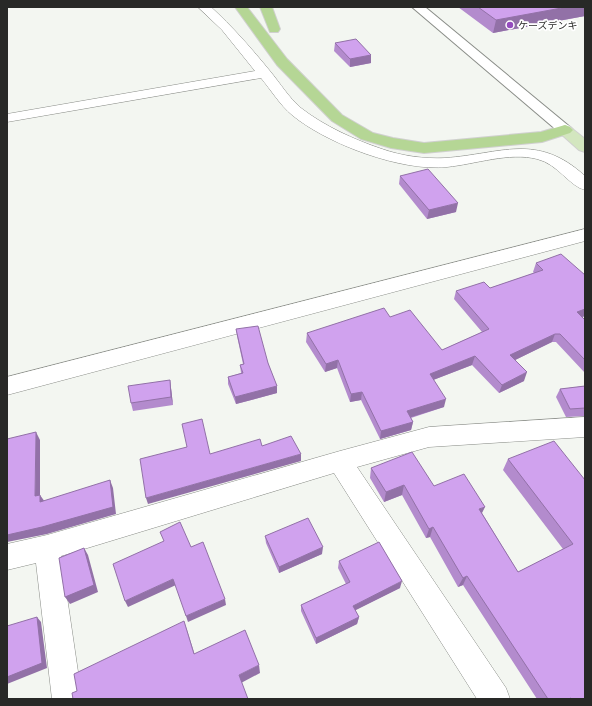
<svg xmlns="http://www.w3.org/2000/svg" width="592" height="706" viewBox="0 0 592 706" font-family="'Titillium Web','Noto Sans JP',sans-serif">
<style>
.lines{fill:none;stroke-linecap:round;stroke-linejoin:round}
.minor-casing{stroke:#898c87;stroke-width:1}
.tertiary-casing{stroke:#898c87;stroke-width:2}
.primary-casing{stroke:#d0d0cf;stroke-width:2}
.motorway-casing{stroke:#d0d0cf;stroke-width:2}
.minor{fill:#fff;fill-rule:evenodd}
.tertiary{fill:#fff;fill-rule:evenodd}
.primary{fill:#d3e6bf;fill-rule:evenodd}
.motorway{fill:#b5d695;fill-rule:evenodd}
.wall{fill:#b38bcd}
.shaded-wall{fill:#9271a7}
.building{fill:#d0a2ee;stroke:#9271a7}
.poi-dot{fill:#954cbe;stroke:#fff;stroke-width:1.5}
.labels{text-anchor:middle;stroke-width:3.5;stroke-linejoin:round;paint-order:stroke}
.far-poi-label{font-size:10px;fill:#282927;stroke:#fff;text-anchor:start}
</style>
<rect width="100%" height="100%" fill="#f3f6f1"/>
<g class="lines">
<g class="minor-casing">
<path id="minor" d="M198 7H211C232 26 252 49 270 71 280 83 289 98 301 108 324 126 355 140 382 149 402 156 424 159 445 158 501 154 537 132 585 176V190C569 186 558 164 537 159 509 152 476 164 447 167 402 172 327 144 292 115 280 105 271 90 261 78L7 122V114L255 71 222 30Z
M585 229V241L7 395V377Z
M585 417V437L429 447 357 467 506 688 510 699H477L334 473 61 556 82 699H52L36 563 7 570V544L47 535 340 451 429 427Z"/>
</g>
<g class="tertiary-casing">
<path id="tertiary" d="M412 7H425L570 127 573 130 570 133H560Z"/>
</g>
<g class="primary-casing">
<path id="primary" d="M565 125 570 127 585 139V152L579 150 560 133 557 130 560 127Z"/>
</g>
<g class="motorway-casing">
<path id="motorway" d="M235 7H247L287 59 342 115 373 133 393 138 424 143 541 132 565 125 570 127 573 130 570 133 542 142 424 153 391 148 361 139 332 121 277 65Z
M260 7H272L280 29 278 32H270Z"/>
</g>
<use href="#minor" class="minor"/>
<use href="#tertiary" class="tertiary"/>
<use href="#primary" class="primary"/>
<use href="#motorway" class="motorway"/>
</g>
<path class="wall" d="M458 7H585V16L493 33Z
M335 43 371 55V63L350 67 334 51Z
M400 176 456 212 427 219 399 184Z
M536 263 585 275V316L582 317 585 320V373L556 342H552L515 360 524 381 499 393 472 365 433 380 444 407 411 418 413 422 411 430 380 439 361 400 350 402 337 368 325 372 306 342 307 333 390 317 442 350 482 332 454 299 456 291 490 288 534 273 533 272Z
M236 329 268 363 277 393 236 404 228 384V377L241 373 240 365 243 364 237 336Z
M170 380 171 388 173 405 133 411 131 403Z
M585 386V416L566 417 556 397 560 389Z
M508 459 585 480V699H537L463 585 458 587 430 537 426 538 402 495 384 502 370 478 371 468 434 486 482 513 518 572 563 549 503 470Z
M265 536 322 554 279 573 266 543Z
M339 561 400 588 355 610 359 617 357 624 316 644 301 611V605L346 584 338 568Z"/>
<path class="shaded-wall" d="M567 7H585V16L493 33 496 20Z
M371 55V63L350 67V59Z
M458 203 456 212 427 219 429 210Z
M585 309V316L573 320 577 312Z
M555 334 552 342 507 364 510 355Z
M475 356 472 365 428 382 430 374Z
M338 360 337 368 325 372 326 364Z
M527 372 524 381 499 393 502 385Z
M170 380 171 388 173 405 171 397Z
M277 386V393L236 404 235 397Z
M362 392 361 400 350 402 351 394Z
M446 399 444 407 405 419 407 411Z
M413 422 411 430 380 439 381 431Z
M36 432 40 440V503L35 496Z
M301 454V461L148 504 146 498Z
M110 480 113 488 116 514 47 534 7 542V535Z
M404 485 402 495 384 502 386 492Z
M40 495 45 502H40Z
M485 507 480 517 479 509Z
M433 527 430 537 426 538 429 529Z
M323 547 322 554 279 573V567Z
M84 548 88 555 98 592 70 604 65 597Z
M467 576 463 585 458 587 463 578Z
M173 579 176 585 128 607 125 601Z
M402 581 400 588 352 612 353 606Z
M225 599 226 605 188 622 186 616Z
M37 617 41 622 47 668 7 684V677Z
M359 617 357 624 316 644V638Z
M184 621 187 630 197 662 194 654Z
M259 665 260 673 241 683 239 675Z"/>
<path class="building" d="M478 7H567L496 20Z
M356 39 371 55 350 59 335 43Z
M428 169 458 203 429 210 400 176Z
M561 254 585 275V309L577 312 585 320V360L560 334H555L510 355 527 372 502 385 475 356 430 374 446 399 407 411 413 422 381 431 362 392 351 394 338 360 326 364 307 333 384 308 390 317 410 310 442 350 489 329 456 291 484 282 490 288 543 270 536 263Z
M258 326 268 363 277 386 235 397 228 377 243 373 240 365 244 364 236 329Z
M170 380 171 397 131 403 128 386Z
M585 386V408L570 409 560 389Z
M202 419 210 454 260 439 262 446 291 436 301 454 146 498 140 459 187 447 182 424Z
M36 432 35 496 40 495V502L110 480 113 507 42 527 7 535V439Z
M554 441 585 480V699H572L571 698 569 699H548L467 576 463 578 433 527 429 529 404 485 386 492 371 468 412 452 434 486 464 474 485 507 479 509 518 572 573 544 508 459Z
M308 518 323 547 279 567 265 536Z
M180 522 191 547 203 542 225 599 186 616 173 579 125 601 113 564 164 541 160 532Z
M379 542 402 581 353 606 359 617 316 638 301 605 350 582 339 561Z
M84 548 94 585 65 597 59 558Z
M37 617 42 663 7 677V626Z
M184 621 194 654 245 630 259 665 239 675 248 699H73L72 693 77 691 74 674Z"/>
<circle class="poi-dot" cx="510" cy="25" r="4"/>
<g class="labels">
<g class="far-poi-label">
<text x="518" y="29">ケーズデンキ</text>
</g>
</g>
<rect width="592" height="706" fill="none" stroke="#282927" stroke-width="16"/>
</svg>
